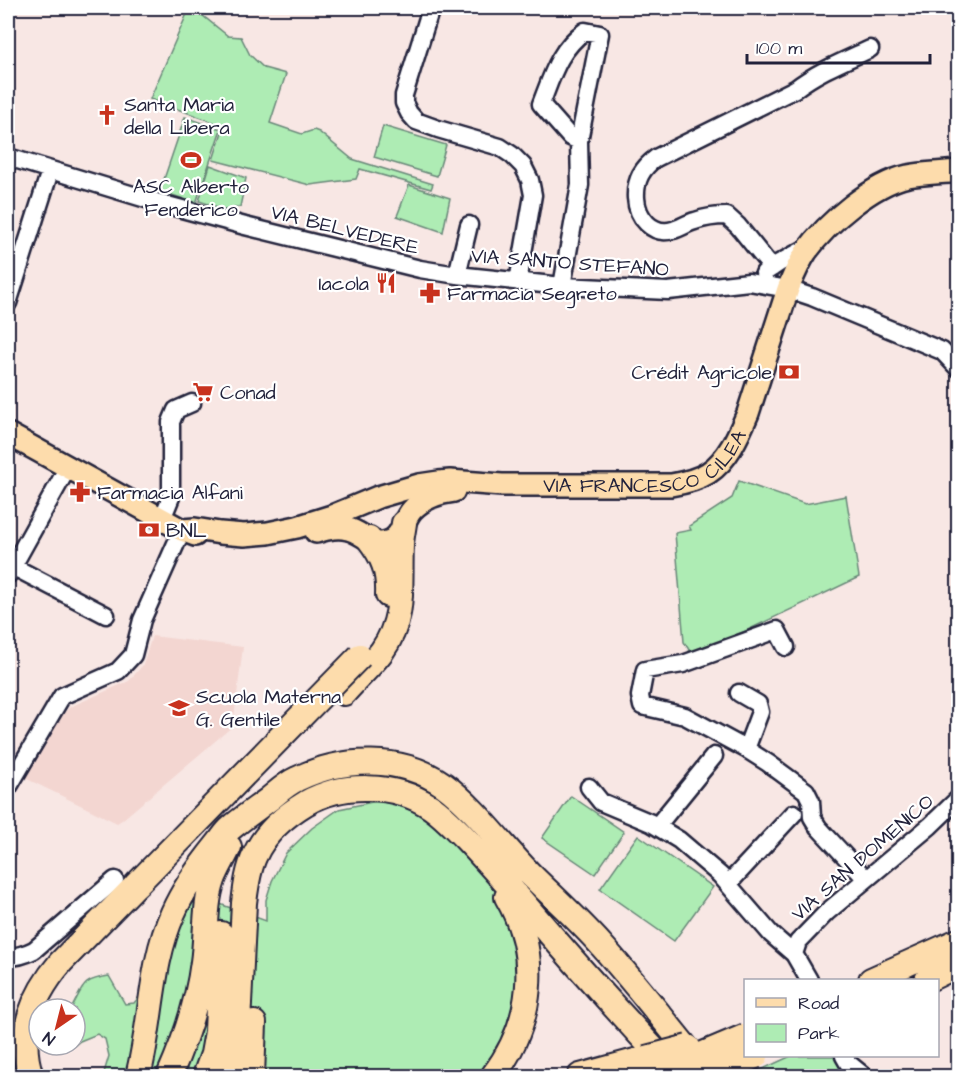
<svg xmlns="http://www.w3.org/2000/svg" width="966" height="1084" viewBox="0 0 966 1084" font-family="'Architects Daughter',sans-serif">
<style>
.built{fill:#f3d6d1}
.green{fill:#aeecb4;stroke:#688778;stroke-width:1.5}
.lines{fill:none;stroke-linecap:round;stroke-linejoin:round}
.minor-casing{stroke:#22223b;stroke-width:21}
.major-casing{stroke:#22223b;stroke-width:26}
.highway-casing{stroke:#22223b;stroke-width:28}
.minor{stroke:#fff;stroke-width:16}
.major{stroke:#fddcac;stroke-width:21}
.highway{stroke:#fddcac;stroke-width:24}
.highway-bridge-casing{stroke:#22223b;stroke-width:28;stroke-linecap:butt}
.highway-bridge{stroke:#fddcac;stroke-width:24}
.labels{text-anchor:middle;stroke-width:4.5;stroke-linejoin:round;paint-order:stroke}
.poi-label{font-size:20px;fill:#22223b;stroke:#fff;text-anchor:start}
.street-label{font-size:20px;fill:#22223b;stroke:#fff}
</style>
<rect width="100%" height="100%" fill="#f8e7e4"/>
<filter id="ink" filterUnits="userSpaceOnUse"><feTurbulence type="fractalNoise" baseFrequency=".0167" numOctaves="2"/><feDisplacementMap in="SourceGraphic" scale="12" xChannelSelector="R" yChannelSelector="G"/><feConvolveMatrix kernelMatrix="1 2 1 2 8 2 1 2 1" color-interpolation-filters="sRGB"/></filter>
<g filter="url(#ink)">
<path class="built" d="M152 636 243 647 233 726 122 820 117 823 25 778 55 721 70 707 129 681 143 665Z"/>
<path class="green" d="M187 8H199L197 11 228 36 241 37 250 55 264 68 286 74 270 123 302 134 314 130 319 132 352 159 433 184 431 189 360 169 356 179 310 185 213 160 224 126 150 99 186 16Z
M185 117 221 129 196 203 160 191Z
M383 126 446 145 437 176 374 157Z
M210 165 246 178 240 207H234L230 211 199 201Z
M409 185 450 198 443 232 397 216Z
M739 481 805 504 846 496 859 577 693 656 684 642 675 533 691 530 689 526 732 498Z
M571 796 624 832 595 874 542 838Z
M377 801 416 808 448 829 484 870 511 916 523 965 506 1042 481 1076H103L109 1056 105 1039 97 1034 80 1041 75 1045V1009H71C84 986 81 980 109 976L125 1004 134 1003 139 997 161 988C169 954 174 923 198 896L266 921V900L272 881 286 853 312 828 339 809Z
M638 835 713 887 674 941 600 889Z
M791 1056H836L854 1076H752V1074Z"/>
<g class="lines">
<g class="minor-casing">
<path id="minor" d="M431 8 404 95V103L409 113 416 121 438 129 500 147 512 155 523 166 530 180 533 195 518 282
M8 157 156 202 245 226 420 269 457 275 562 286 668 291 749 282 788 289 812 297 942 351 958 368
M772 268 738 226 727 216C716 216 706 217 695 221 687 223 681 228 673 230 652 236 637 217 636 198 635 180 642 168 656 158L795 89C817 72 844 61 870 49
M764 273 779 263 812 245
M457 275 469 225
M562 286 580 185 579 141 600 34 585 31C559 49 552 76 541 104L570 137 579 141
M8 303 50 171
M162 519 171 497V422L176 410 192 403
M8 564 106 615
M8 575 68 467
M739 693 758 704 760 712 746 749 768 763 806 791 811 801 812 817 818 827 866 879
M746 749 685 716 642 706 640 696 645 670 683 664 777 630 786 647
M589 787 601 802 651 823 679 840 720 875 771 934 794 954
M8 788 62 696 118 671 133 655 142 620 182 530
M657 826 714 756
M728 884 794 813
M8 957C18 957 26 954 34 950L115 880
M809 980 794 954 798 942 827 912 930 826 958 799
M844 1056 848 1063 864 1076"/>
</g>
<g class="major-casing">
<g id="major">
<path d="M8 434 182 530 195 535"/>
<path id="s1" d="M182 530 195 529 220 533 244 535 268 533 297 527 332 516 378 497 419 485 439 482 450 481 502 485H671C683 483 697 480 708 473 728 460 739 434 748 413L788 289C793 277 798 264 806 252 827 223 872 184 908 176 924 173 942 173 958 171"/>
<path d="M316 532C327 529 337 526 348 529 362 532 372 547 387 542 402 538 403 520 412 510 423 498 438 493 454 491"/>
</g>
</g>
<g class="highway-casing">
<path id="highway" d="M369 539C383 557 389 571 388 595
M344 693C356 679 371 666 382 651 406 617 399 585 401 546 401 539 403 531 404 523
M871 980 958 941
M927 980 958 965
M31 1076C16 1034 34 994 61 962L137 884
M138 1076C152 1023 150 964 173 913 184 888 200 866 217 845 222 839 226 832 231 828 243 818 256 809 268 800 277 793 286 784 297 779 342 757 402 755 444 785 474 807 502 845 529 873 553 897 579 920 602 946 635 983 666 1023 697 1061
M169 1076C185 1040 198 1002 203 962 207 936 204 906 213 880 217 869 224 858 229 847
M205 1076 213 1054 217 1032 221 934
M230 1076 235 1059 237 1044 244 903C246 887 248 869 255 855 265 833 286 815 306 803 343 782 395 783 431 807 444 816 454 827 465 838 486 860 506 883 526 906 573 961 621 1015 671 1068
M252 1076 254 1023
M493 1076C533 1024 541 955 507 897
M580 1076 646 1058"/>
</g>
<use href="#minor" class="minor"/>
<use href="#major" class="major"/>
<use href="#highway" class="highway"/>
<g class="highway-bridge-casing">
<path id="highway-bridge" d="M137 884 360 656
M646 1058 688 1047
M651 1076 746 1036
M707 1076 756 1056"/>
</g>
<use href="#highway-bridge" class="highway-bridge"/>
</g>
</g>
<defs>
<g id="church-bare" transform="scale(1.62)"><path d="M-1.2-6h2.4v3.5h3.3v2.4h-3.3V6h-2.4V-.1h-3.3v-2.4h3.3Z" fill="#c8321e" stroke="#fff" stroke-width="2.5" paint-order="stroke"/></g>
<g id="stadium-bare" transform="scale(1.62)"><path d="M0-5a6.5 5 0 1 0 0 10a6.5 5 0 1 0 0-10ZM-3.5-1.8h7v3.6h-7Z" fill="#c8321e" stroke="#fff" stroke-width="2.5" paint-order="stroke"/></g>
<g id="restaurant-bare" transform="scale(1.62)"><path d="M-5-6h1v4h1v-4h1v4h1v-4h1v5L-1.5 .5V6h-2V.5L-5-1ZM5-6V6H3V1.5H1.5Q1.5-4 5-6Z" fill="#c8321e" stroke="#fff" stroke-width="2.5" paint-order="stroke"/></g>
<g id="pharmacy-bare" transform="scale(1.62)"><path d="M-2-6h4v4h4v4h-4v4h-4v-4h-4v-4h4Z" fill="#c8321e" stroke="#fff" stroke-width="2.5" paint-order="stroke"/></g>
<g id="bank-bare" transform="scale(1.62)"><path d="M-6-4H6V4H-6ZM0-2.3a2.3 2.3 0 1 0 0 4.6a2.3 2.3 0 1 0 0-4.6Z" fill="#c8321e" stroke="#fff" stroke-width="2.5" paint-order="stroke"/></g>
<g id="supermarket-bare" transform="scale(1.62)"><path d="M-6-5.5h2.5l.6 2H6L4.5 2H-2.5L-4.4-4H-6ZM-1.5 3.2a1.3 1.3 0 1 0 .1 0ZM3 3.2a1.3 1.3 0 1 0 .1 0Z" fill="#c8321e" stroke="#fff" stroke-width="2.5" paint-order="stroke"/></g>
<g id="school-bare" transform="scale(1.62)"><path d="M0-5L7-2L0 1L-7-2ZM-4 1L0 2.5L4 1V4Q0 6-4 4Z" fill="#c8321e" stroke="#fff" stroke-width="2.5" paint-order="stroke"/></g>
</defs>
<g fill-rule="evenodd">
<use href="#church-bare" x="107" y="115"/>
<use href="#stadium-bare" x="191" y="160"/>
<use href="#restaurant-bare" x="386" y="283"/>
<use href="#pharmacy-bare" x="430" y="293"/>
<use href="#bank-bare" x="789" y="372"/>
<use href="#supermarket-bare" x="203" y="392"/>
<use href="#pharmacy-bare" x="80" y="492"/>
<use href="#bank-bare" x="149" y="530"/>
<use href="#school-bare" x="179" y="708"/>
</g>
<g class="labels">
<g class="poi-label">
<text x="124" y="111">Santa Maria<tspan x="124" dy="23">della Libera</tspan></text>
<text x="191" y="193" text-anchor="middle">ASC Alberto<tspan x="191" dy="23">Fenderico</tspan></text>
<text x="369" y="290" text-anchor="end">Iacola</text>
<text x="447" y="300">Farmacia Segreto</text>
<text x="772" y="379" text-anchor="end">Crédit Agricole</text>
<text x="220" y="399">Conad</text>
<text x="97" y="499">Farmacia Alfani</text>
<text x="166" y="537">BNL</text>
<text x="196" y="703">Scuola Materna<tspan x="196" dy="23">G. Gentile</tspan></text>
</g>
<g class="street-label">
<text transform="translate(345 229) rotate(14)" y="7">VIA BELVEDERE</text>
<text transform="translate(570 262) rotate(4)" y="7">VIA SANTO STEFANO</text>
<text dy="7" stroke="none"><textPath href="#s1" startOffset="480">VIA FRANCESCO CILEA</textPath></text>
<text transform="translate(862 857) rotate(-41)" y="7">VIA SAN DOMENICO</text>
</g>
</g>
<rect width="966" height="1084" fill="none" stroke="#fff" stroke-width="30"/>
<rect x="15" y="15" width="936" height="1054" fill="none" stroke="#22223b" stroke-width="2" filter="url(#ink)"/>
<rect x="744" y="979" width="195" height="78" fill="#ffffff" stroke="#a7a7b1" stroke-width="1.5"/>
<rect x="756" y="998" width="30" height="9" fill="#fddcac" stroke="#a7a7b1" stroke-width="1.5"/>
<text x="798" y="1009" font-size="18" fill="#22223b">Road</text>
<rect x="756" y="1024" width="30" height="18" fill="#aeecb4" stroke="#a7a7b1" stroke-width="1.5"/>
<text x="798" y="1039" font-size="18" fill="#22223b">Park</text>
<g transform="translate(57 1027) rotate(215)"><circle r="28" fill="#ffffff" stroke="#a7a7b1" stroke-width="1.5"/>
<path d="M0-4.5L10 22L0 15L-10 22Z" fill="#c8321e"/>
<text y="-9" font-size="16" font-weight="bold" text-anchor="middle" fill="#22223b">N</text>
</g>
<path d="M747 54v9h183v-9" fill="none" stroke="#22223b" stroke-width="3"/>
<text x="756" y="54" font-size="18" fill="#22223b" stroke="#ffffff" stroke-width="4.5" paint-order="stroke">100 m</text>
</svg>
